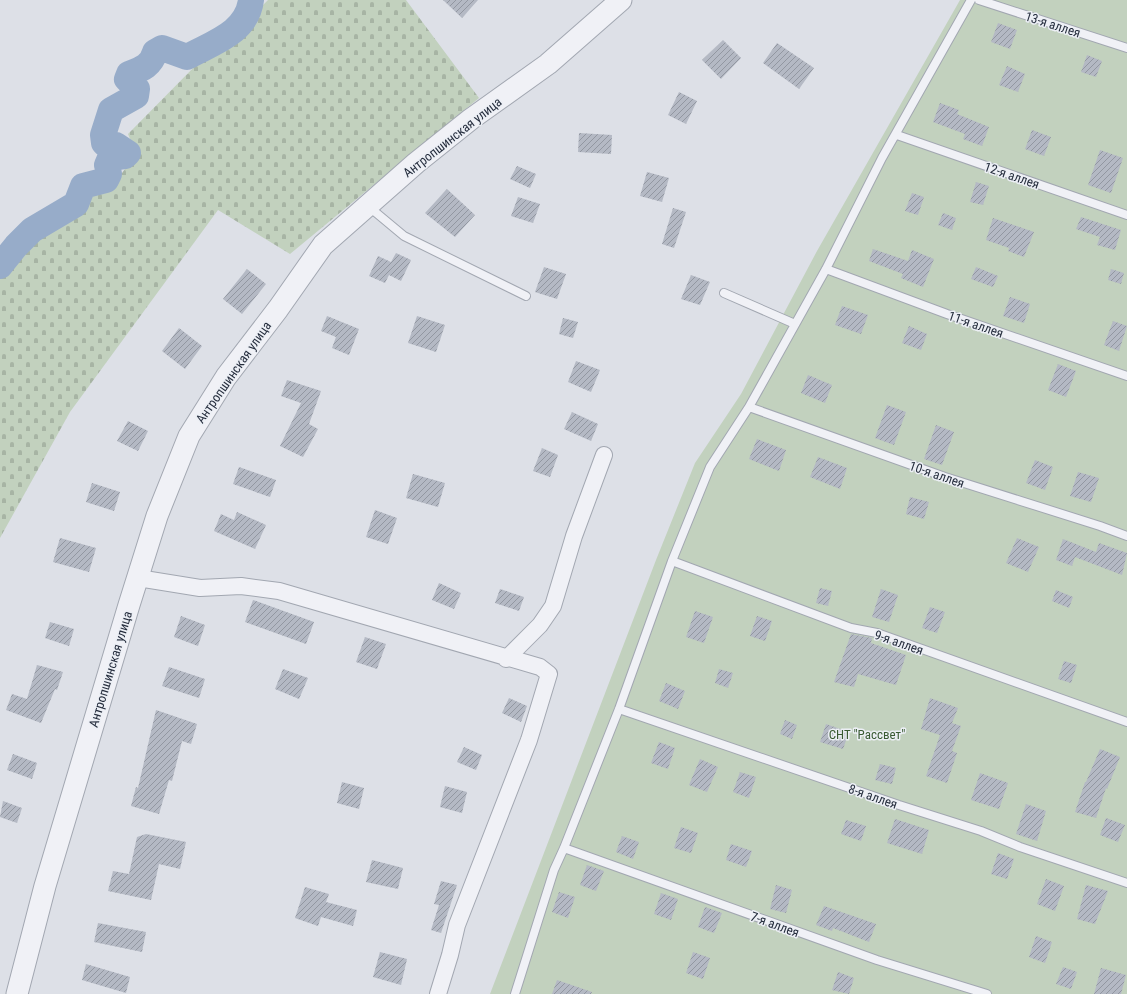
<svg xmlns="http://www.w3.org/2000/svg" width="1127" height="994" viewBox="0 0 1127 994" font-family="'Roboto Condensed',sans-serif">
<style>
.cemetery{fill:url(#cemetery-stones)}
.garden{fill:#c2d1be}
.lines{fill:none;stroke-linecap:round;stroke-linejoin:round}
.river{stroke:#97acc9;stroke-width:26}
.building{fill:url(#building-hatch)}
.service-casing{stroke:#a2a7b1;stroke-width:10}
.minor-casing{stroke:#a2a7b1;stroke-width:18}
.tertiary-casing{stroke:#a2a7b1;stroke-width:23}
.service{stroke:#f0f1f6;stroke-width:8}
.minor{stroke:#f0f1f6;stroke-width:16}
.tertiary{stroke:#f0f1f6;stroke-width:21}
.labels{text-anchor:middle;stroke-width:3;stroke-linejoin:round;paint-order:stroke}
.street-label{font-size:13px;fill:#262e3e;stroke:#eceff5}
.park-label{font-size:13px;fill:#395a33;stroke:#eceff5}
</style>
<defs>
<pattern id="cemetery-stones" width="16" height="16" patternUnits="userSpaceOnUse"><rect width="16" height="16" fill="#c2d1be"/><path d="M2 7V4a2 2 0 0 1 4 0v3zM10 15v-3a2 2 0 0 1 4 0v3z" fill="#a7b4a4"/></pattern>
<pattern id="building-hatch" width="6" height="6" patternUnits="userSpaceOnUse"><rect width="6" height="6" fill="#b4b9c4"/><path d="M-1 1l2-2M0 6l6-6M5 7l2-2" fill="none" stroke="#9297a1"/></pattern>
</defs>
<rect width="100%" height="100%" fill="#dde0e7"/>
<path class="cemetery" d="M268 0H406L479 98 290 254 218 210 70 412 0 538V277L4 275 23 248 66 214 83 196 111 189 136 153 128 134 201 60 253 15Z"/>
<path class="garden" d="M960 0H1127V994H490L656 560 695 463 741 394 817 251Z"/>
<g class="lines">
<path class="river" d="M0 266 16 246 32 230 76 204 83 186 106 180 109 174 107 165 110 158 125 156 128 153 116 145 108 146 104 143 103 135 111 110 136 96 137 89 127 79 129 74C142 69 151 66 155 52L162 48 187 57C212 43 247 33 251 0"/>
</g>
<path class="building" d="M443 0H478L462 18Z
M998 23 1017 30 1010 49 991 42Z
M723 40 741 58 721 79 702 60Z
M777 43 814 68 799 89 763 63Z
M1087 55 1102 61 1096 77 1081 72Z
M1007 66 1025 74 1018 92 999 85Z
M679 92 697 101 686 124 668 115Z
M940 103 959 110 957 114 989 127 982 146 963 139 965 134 933 122Z
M1032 130 1051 137 1044 156 1025 149Z
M579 133 612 135 611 154 578 152Z
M1100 150 1123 158 1111 193 1088 185Z
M517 166 536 174 530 188 510 179Z
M647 172 669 178 662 202 640 196Z
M976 182 989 186 983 205 970 202Z
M447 189 475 215 455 237 425 213Z
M912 193 924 197 918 215 905 211Z
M518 197 540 204 533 223 511 216Z
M673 208 686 212 674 248 662 244Z
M943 213 956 218 952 230 938 225Z
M1081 217 1121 230 1115 250 1097 245 1100 237 1076 229Z
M993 218 1034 232 1024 257 1008 251 1009 248 986 240Z
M873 249 908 261 912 250 934 259 923 287 901 278 903 274 869 261Z
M396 253 411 260 401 281 389 275 385 283 369 276 378 256 391 262Z
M544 267 566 274 557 299 535 292Z
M976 267 998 276 993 287 971 279Z
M247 269 266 284 242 314 223 299Z
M1111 269 1124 273 1121 284 1108 280Z
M691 275 710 282 700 305 681 299Z
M1010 297 1030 304 1024 323 1003 316Z
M842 306 868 315 861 334 835 325Z
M327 316 359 329 349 355 332 348 336 337 321 331Z
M417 316 445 325 436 352 408 343Z
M563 318 578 322 573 338 559 334Z
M1113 321 1127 326 1119 351 1104 345Z
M909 326 927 334 921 350 902 343Z
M179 328 202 346 185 369 162 351Z
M576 361 600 370 591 392 568 382Z
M1058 364 1076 371 1066 397 1048 390Z
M808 375 832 385 825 403 801 393Z
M287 380 321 391 309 424 318 429 303 457 280 446 301 403 281 396Z
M887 405 906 412 894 445 875 438Z
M572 412 598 424 591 441 564 429Z
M128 421 148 431 138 451 117 441Z
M936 425 954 432 942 465 924 459Z
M757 439 786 450 779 471 749 459Z
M542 448 558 455 550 477 533 471Z
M818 457 847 468 840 489 810 477Z
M1035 460 1053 467 1045 490 1026 483Z
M239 467 276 480 270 497 233 484Z
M1078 472 1099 478 1091 502 1070 496Z
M413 474 445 483 438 507 406 498Z
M92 483 120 492 114 511 86 502Z
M910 497 929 502 924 519 906 514Z
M375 510 397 518 388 544 366 537Z
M237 512 266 525 255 549 214 531 221 514 234 520Z
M60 538 96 548 89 572 53 562Z
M1017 538 1039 547 1028 572 1006 563Z
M1063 539 1096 552 1099 543 1127 553 1122 575 1075 557 1072 566 1056 560Z
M439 583 461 593 454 609 432 600Z
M820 588 832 591 828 606 816 603Z
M500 589 524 597 519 611 495 603Z
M881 589 898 595 889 622 872 617Z
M1056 590 1073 597 1069 608 1052 601Z
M253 600 314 622 306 644 245 622Z
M930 607 945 612 937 633 922 628Z
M695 611 713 617 704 643 686 637Z
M181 616 205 625 198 646 174 637Z
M757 616 772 621 765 641 750 636Z
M50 622 74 629 69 646 45 638Z
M851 634 872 638 871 643 906 655 896 685 858 674 854 687 834 682Z
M365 637 386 644 377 669 356 662Z
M1064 661 1077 665 1071 683 1058 679Z
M37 665 63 672 57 690 55 689 41 723 6 710 12 694 27 699Z
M169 667 205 679 199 698 162 686Z
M283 669 308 678 299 699 275 689Z
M719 669 733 673 728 688 715 683Z
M666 683 685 691 678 709 659 701Z
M509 698 527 706 521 722 502 713Z
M930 698 958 708 952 723 961 726 952 751 957 753 947 783 926 776 940 735 921 729Z
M156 710 197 724 191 744 182 741 172 781 169 780 159 814 131 806 136 787 138 788Z
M785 720 797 725 792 739 780 734Z
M826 724 849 732 843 749 820 742Z
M659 742 675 748 668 769 651 763Z
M464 747 482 755 476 770 457 762Z
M1100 749 1120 757 1107 789 1106 788 1096 818 1075 812 1085 782H1086Z
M13 754 37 763 32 779 7 770Z
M700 759 718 767 707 792 689 785Z
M880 764 896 768 892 784 875 780Z
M740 772 756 777 749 798 733 792Z
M980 773 1008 783 999 809 971 800Z
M342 782 364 788 359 809 337 803Z
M445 786 467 792 462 813 440 807Z
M3 801 22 808 17 823 0 817Z
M1026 804 1046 811 1037 841 1016 834Z
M1106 818 1125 825 1118 842 1100 835Z
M895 819 929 830 922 854 887 843Z
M846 820 866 826 861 841 841 834Z
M681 827 698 833 691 853 674 848Z
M146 834 186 842 180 869 159 864 151 900 108 891 113 871 129 874 137 837Z
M622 836 639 842 633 859 616 852Z
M731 844 752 851 746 867 726 860Z
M998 853 1014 859 1007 879 991 874Z
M372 860 403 868 398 889 366 882Z
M587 865 604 871 596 891 580 885Z
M1046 879 1064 886 1055 911 1037 904Z
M441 881 457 885 441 933 431 930 439 905 434 904Z
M776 885 792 890 786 913 770 909Z
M1086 885 1108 891 1095 924 1077 919Z
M305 887 329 894 326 902 357 910 353 926 321 917 318 926 295 918Z
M559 892 575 897 568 918 552 912Z
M661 893 678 899 671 920 654 914Z
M824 906 876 924 869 942 833 928 832 931 816 925Z
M705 907 722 913 714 933 698 927Z
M98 923 146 932 142 952 94 942Z
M1036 936 1052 942 1045 963 1029 957Z
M380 952 407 959 401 985 373 977Z
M693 952 710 958 703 979 686 973Z
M86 964 130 977 126 993 82 980Z
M1063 967 1077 972 1071 989 1056 984Z
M1101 968 1126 975 1121 994H1094Z
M838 972 854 978 849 994 832 990Z
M557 980 592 992 591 994H552Z"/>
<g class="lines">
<g class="service-casing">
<path id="service" d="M979 0 1127 48
M897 135 1127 215
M368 206 404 236 526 296
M826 269 947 314 1127 376
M724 293 795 324
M749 407 945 477 1100 526 1127 536
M672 561 851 628 877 633 1127 722
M619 709 899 805 981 831 1020 847 1127 883
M564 848 877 960 987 994
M515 994 554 870 564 848 619 709 672 561 710 467 749 407 826 269 882 158 971 0"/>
</g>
<g class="minor-casing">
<path id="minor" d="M138 578 200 588 241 586 279 591 540 667 549 674 529 740 457 925 450 955 438 994
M506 659 540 625 553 606 574 536 604 455"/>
</g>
<g class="tertiary-casing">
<path id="tertiary" d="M17 994 45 886 129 605 157 516 189 436 226 377 278 309 323 245 416 163 471 119 548 64 621 0"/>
</g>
<use href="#service" class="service"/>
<use href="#minor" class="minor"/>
<use href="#tertiary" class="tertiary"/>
</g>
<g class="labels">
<g class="street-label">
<text transform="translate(1053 24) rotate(18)" y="5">13-я аллея</text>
<text transform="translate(452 137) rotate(-38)" y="5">Антропшинская улица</text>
<text transform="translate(1012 175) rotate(19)" y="5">12-я аллея</text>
<text transform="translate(976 324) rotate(19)" y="5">11-я аллея</text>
<text transform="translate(233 372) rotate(-55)" y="5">Антропшинская улица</text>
<text transform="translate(937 474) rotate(19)" y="5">10-я аллея</text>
<text transform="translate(899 642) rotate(19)" y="5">9-я аллея</text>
<text transform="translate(110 669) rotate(-73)" y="5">Антропшинская улица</text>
<text transform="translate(873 796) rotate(19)" y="5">8-я аллея</text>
<text transform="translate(775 924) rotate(20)" y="5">7-я аллея</text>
</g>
<g class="park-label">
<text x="867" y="739">СНТ "Рассвет"</text>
</g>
</g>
</svg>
